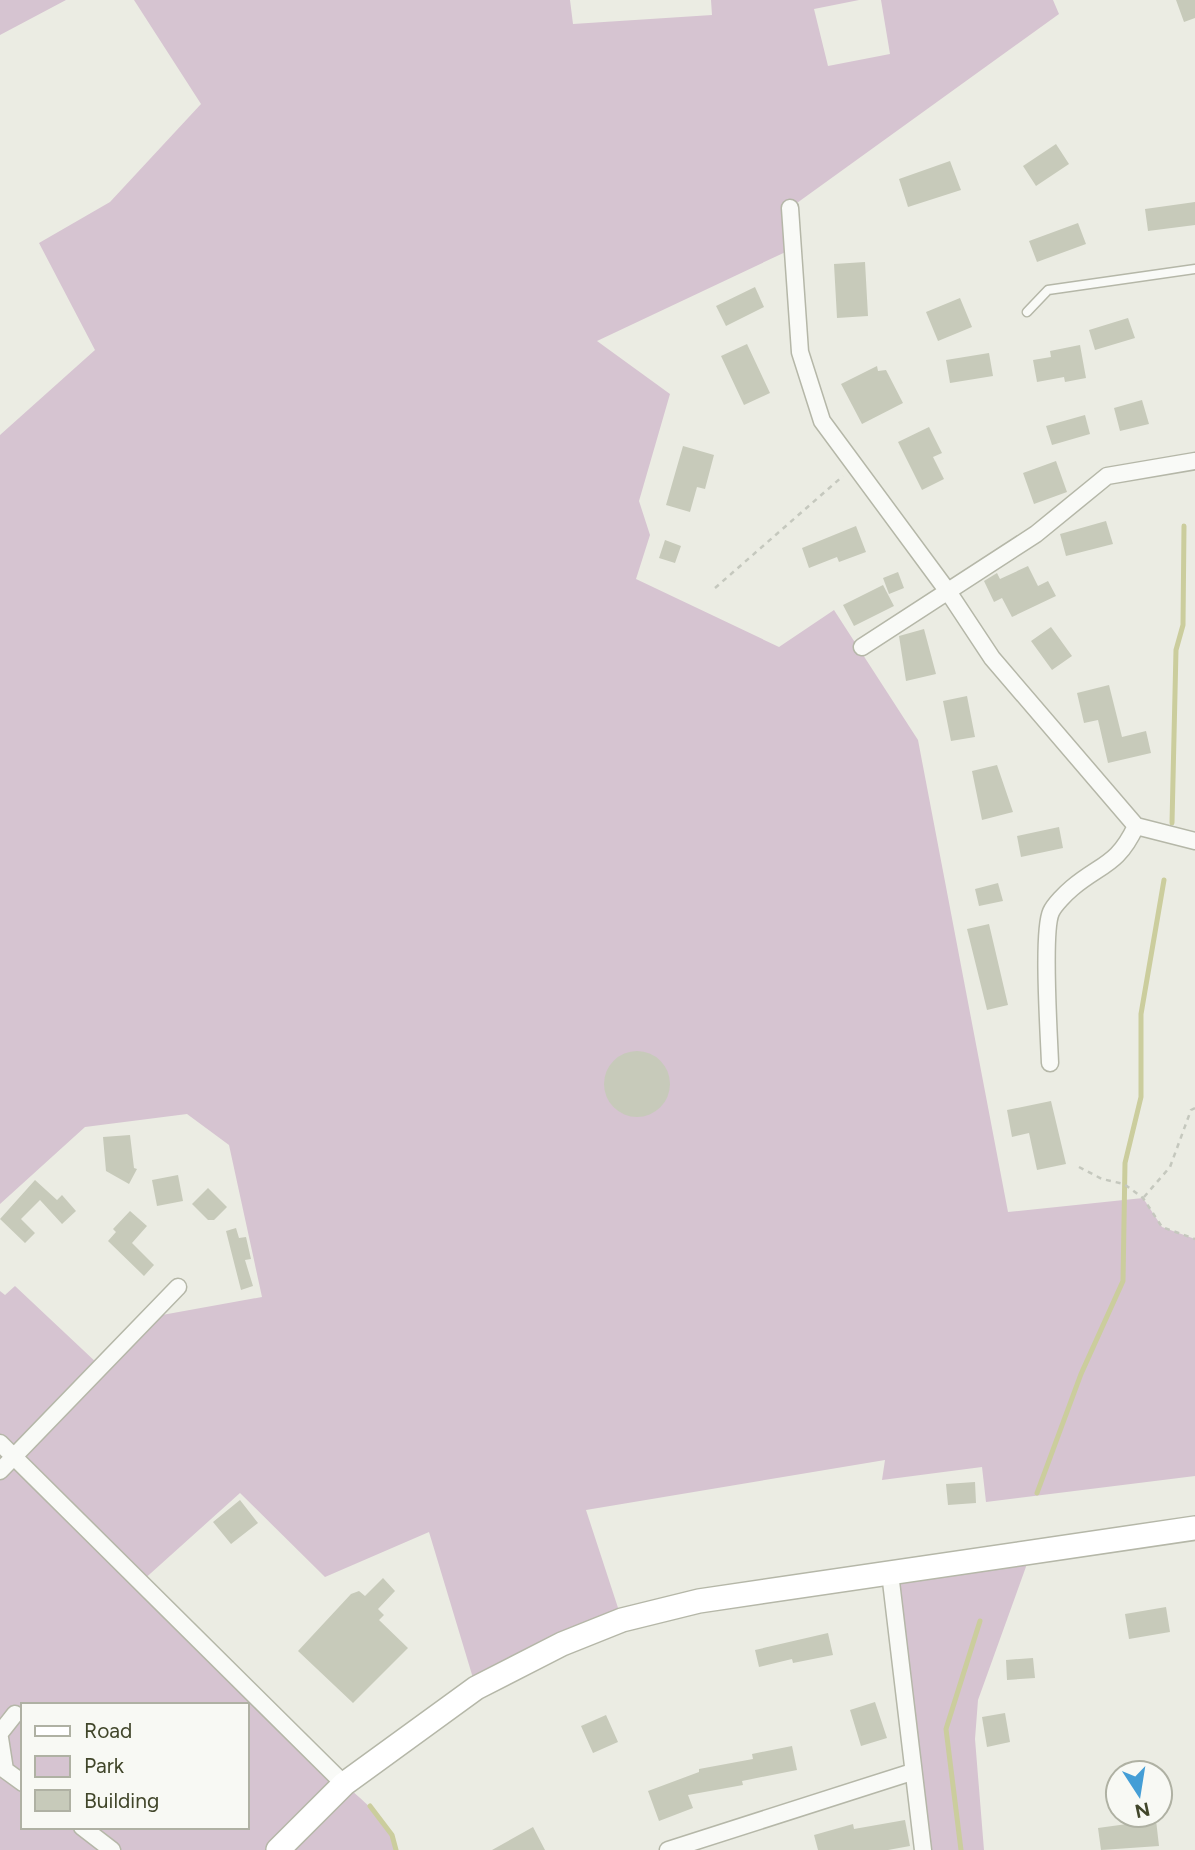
<svg xmlns="http://www.w3.org/2000/svg" width="1195" height="1850" viewBox="0 0 1195 1850" font-family="Figtree,sans-serif">
<style>
.green{fill:#d6c4d1;fill-rule:evenodd}
.lines{fill:none;stroke-linecap:round;stroke-linejoin:round}
.stream{stroke:#cbcd9d;stroke-width:5}
.building{fill:#c7caba}
.lane-casing{stroke:#b5b7a8;stroke-width:11}
.street-casing{stroke:#b5b7a8;stroke-width:19}
.secondary-casing{stroke:#b5b7a8;stroke-width:26}
.path{stroke:#c5c8be;stroke-width:2.5;stroke-dasharray:5 5;stroke-linecap:butt}
.lane{stroke:#f9faf7;stroke-width:8}
.street{stroke:#f9faf7;stroke-width:16}
.secondary{stroke:#fff;stroke-width:23}
</style>
<rect width="100%" height="100%" fill="#ebece3"/>
<path class="green" d="M0 0H66L0 35Z
M134 0H570L573 24 712 15 711 0H859L814 9 828 66 890 54 881 0H1053L1059 14 790 208 794 248 597 341 670 394 639 501 650 535 636 579 779 647 834 610 918 740 1008 1212 1143 1198 1162 1227 1195 1239V1476L986 1502 982 1467 882 1480 885 1460 586 1510 622 1620 476 1688 429 1532 325 1577 240 1493 141 1582 344 1784C366 1803 389 1821 396 1850H0V1291L5 1295 15 1286 99 1365 151 1317 262 1297 229 1145 187 1114 85 1127 0 1204V435L95 350 39 243 110 202 201 104ZM23 1705H247V1827H23Z
M1032 1550 978 1700 975 1739 984 1850H923L890 1573Z"/>
<g class="lines">
<path class="stream" d="M1172 823 1176 650 1183 625 1184 526
M1037 1493 1081 1374 1123 1281 1125 1163 1141 1097V1014L1164 880
M370 1806 392 1835 396 1850
M961 1850 946 1729 980 1621"/>
</g>
<path class="building" d="M1176 0H1195V18L1184 22Z
M1056 144 1069 164 1036 186 1023 166Z
M950 161 961 190 908 207 899 179Z
M1195 202V225L1148 231 1145 209Z
M1078 223 1086 244 1037 262 1029 241Z
M865 262 868 316 837 318 834 264Z
M755 287 764 307 726 326 716 306Z
M960 298 972 327 938 341 926 312Z
M1128 318 1135 338 1095 350 1089 330Z
M747 344 770 393 744 405 721 356Z
M1080 345 1086 378 1065 382 1064 377 1037 382 1033 360 1051 357 1050 351Z
M989 353 993 376 950 383 946 360Z
M877 366 878 371 886 370 903 403 862 424 841 384Z
M1142 400 1149 424 1120 431 1114 408Z
M1085 415 1090 434 1052 445 1046 426Z
M929 427 942 453 933 457 944 479 922 490 898 442Z
M683 446 714 455 705 489 697 487 690 512 666 505Z
M1056 461 1067 492 1034 504 1023 473Z
M1106 521 1113 544 1066 556 1060 534Z
M856 526 866 552 839 562 837 557 809 568 802 548Z
M665 540 681 546 675 563 659 558Z
M1028 566 1038 586 1048 581 1056 596 1012 617 1002 598 994 602 984 581 997 573 1000 579Z
M898 572 904 588 889 594 883 578Z
M883 585 894 606 854 626 843 605Z
M1051 627 1072 656 1052 670 1031 641Z
M924 629 936 674 906 681 899 636Z
M1109 685 1122 737 1146 731 1151 753 1108 763 1098 720 1084 723 1077 693Z
M967 696 975 737 951 741 943 701Z
M997 765 1013 812 982 820 972 771Z
M1059 827 1063 848 1021 857 1017 836Z
M998 883 1003 901 979 906 975 889Z
M989 924 1008 1005 987 1010 967 929Z
M604 1084a33 33 0 1 1 66 0a33 33 0 1 1-66 0Z
M1051 1101 1066 1164 1037 1170 1029 1133 1012 1137 1007 1110Z
M130 1135 134 1168 137 1169 129 1184 106 1171 103 1137Z
M178 1175 183 1201 157 1206 152 1180Z
M35 1180 57 1200 62 1195 76 1211 62 1224 40 1200 21 1219 35 1233 25 1243 0 1219Z
M208 1188 227 1207 214 1220H208L192 1204Z
M130 1211 147 1226 132 1243 154 1265 144 1276 108 1241 116 1232 113 1229Z
M236 1228 239 1238 246 1237 251 1259 245 1260 253 1286 241 1290 226 1231Z
M975 1482 976 1503 948 1505 946 1484Z
M240 1500 258 1523 231 1544 213 1522Z
M383 1578 395 1591 378 1609 384 1615 379 1620 408 1648 353 1703 298 1651 351 1594 359 1591 365 1596Z
M1166 1607 1170 1632 1129 1639 1125 1614Z
M828 1633 833 1655 793 1663 792 1659 759 1667 755 1650Z
M1033 1658 1035 1678 1007 1680 1006 1660Z
M875 1702 887 1738 861 1746 850 1710Z
M1005 1713 1010 1742 987 1747 982 1717Z
M606 1715 618 1742 593 1753 581 1726Z
M792 1746 797 1770 742 1781 743 1785 688 1795 693 1808 659 1821 648 1791 699 1772V1769L753 1759 752 1754Z
M905 1820 910 1846 888 1850H818L814 1835 853 1824 854 1829Z
M1156 1820 1159 1846 1101 1850 1098 1828Z
M533 1827 545 1850H492Z"/>
<g class="lines">
<g class="lane-casing">
<path id="lane" d="M1027 312 1048 290 1195 269"/>
</g>
<g class="street-casing">
<path id="street" d="M790 208 800 352 822 421 949 593 992 658 1136 826 1195 841
M862 647 1036 534 1107 476 1195 461
M1050 1063C1049 1035 1042 932 1051 912 1054 905 1066 893 1072 888 1102 863 1117 866 1136 826
M0 1443 344 1784
M0 1471 178 1287
M890 1573 923 1850
M0 1733 15 1714
M0 1738 5 1770 23 1783
M82 1827 112 1850
M668 1850 912 1772"/>
</g>
<g class="secondary-casing">
<path id="secondary" d="M278 1850 344 1784 476 1688 562 1644 622 1620 699 1601 1195 1528"/>
</g>
<path class="path" d="M715 588 843 476
M1079 1167 1102 1179 1124 1184 1143 1198 1162 1227 1195 1239
M1144 1197 1170 1167 1191 1110 1195 1108"/>
<use href="#lane" class="lane"/>
<use href="#street" class="street"/>
<use href="#secondary" class="secondary"/>
</g>
<rect x="21" y="1703" width="228" height="126" fill="#f8f9f4" stroke="#afb1a3" stroke-width="2"/>
<rect x="35" y="1726" width="35" height="10" fill="#ffffff" stroke="#afb1a3" stroke-width="2"/>
<text x="84" y="1738" font-size="21" fill="#41462a">Road</text>
<rect x="35" y="1756" width="35" height="21" fill="#d6c4d1" stroke="#afb1a3" stroke-width="2"/>
<text x="84" y="1773" font-size="21" fill="#41462a">Park</text>
<rect x="35" y="1790" width="35" height="21" fill="#c7caba" stroke="#afb1a3" stroke-width="2"/>
<text x="84" y="1808" font-size="21" fill="#41462a">Building</text>
<g transform="translate(1139 1794) rotate(168)"><circle r="33" fill="#f8f9f4" stroke="#afb1a3" stroke-width="2"/>
<path d="M0-5L12 26L0 18L-12 26Z" fill="#449ed6"/>
<text y="-10" font-size="19" font-weight="bold" text-anchor="middle" fill="#41462a">N</text>
</g>
</svg>
